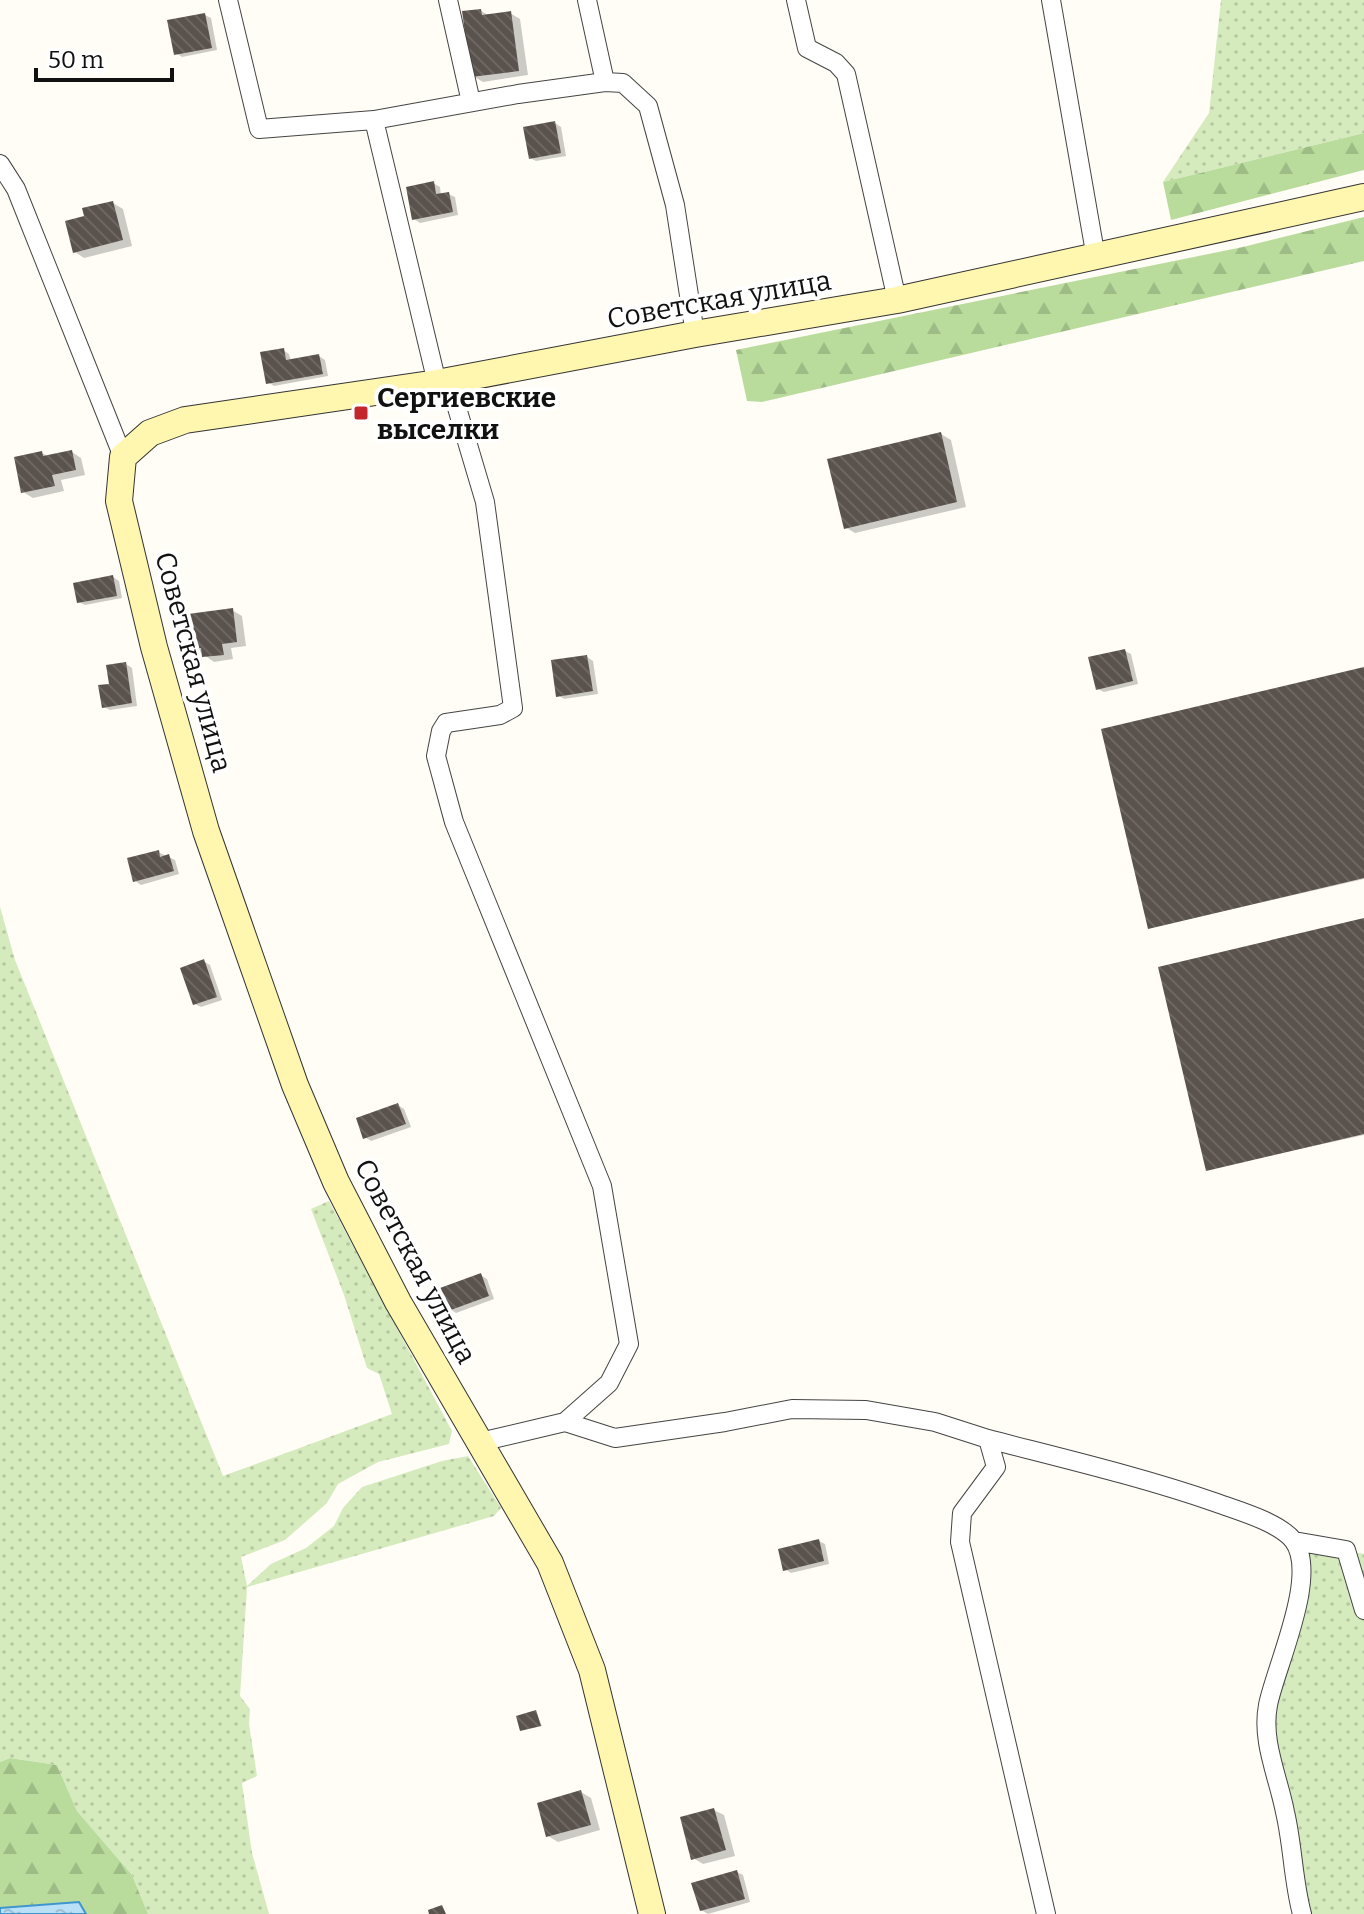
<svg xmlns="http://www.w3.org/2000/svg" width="1364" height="1914" viewBox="0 0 1364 1914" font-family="Bitter,serif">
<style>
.grass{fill:url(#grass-dots)}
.forest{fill:url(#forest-firs)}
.water{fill:url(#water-ripples);stroke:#3f96cf;stroke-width:2}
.shadow{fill:#0003}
.building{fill:url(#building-back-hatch)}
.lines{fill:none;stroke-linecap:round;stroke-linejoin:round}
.street-casing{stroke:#444;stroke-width:20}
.secondary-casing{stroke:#333;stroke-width:28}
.street{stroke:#fff;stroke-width:18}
.secondary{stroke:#fff6b0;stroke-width:26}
.poi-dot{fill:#c4262e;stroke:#fff;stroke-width:3}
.labels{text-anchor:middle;stroke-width:8;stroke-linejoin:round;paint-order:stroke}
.street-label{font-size:28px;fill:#111;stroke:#fff}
.poi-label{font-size:28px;font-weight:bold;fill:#111;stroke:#fff;text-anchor:start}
</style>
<defs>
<pattern id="grass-dots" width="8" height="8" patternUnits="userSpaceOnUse" patternTransform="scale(2)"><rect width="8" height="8" fill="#d5ebbd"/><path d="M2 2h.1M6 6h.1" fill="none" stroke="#b6c8a1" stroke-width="1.8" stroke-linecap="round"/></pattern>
<pattern id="forest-firs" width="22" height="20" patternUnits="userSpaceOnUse" patternTransform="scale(2)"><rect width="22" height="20" fill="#b9dc9c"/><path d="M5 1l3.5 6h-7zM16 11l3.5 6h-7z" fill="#9ebc85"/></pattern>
<pattern id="water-ripples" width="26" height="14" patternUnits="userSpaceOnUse" patternTransform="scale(2)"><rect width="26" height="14" fill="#b9e0f7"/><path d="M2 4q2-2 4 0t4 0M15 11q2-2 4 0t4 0" fill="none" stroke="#9ebfd3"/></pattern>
<pattern id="building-back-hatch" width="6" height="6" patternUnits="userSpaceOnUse" patternTransform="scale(2)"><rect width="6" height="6" fill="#5a524d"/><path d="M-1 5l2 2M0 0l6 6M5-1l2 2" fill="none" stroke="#6d6662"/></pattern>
</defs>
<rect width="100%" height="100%" fill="#fffdf5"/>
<path class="grass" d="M1221 0H1364V133L1163 182 1209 113Z
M0 907 15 960 223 1476 392 1414 379 1374 367 1368 344 1295 311 1209 329 1201 452 1431 449 1444 378 1462 338 1484 327 1503 285 1540 241 1557 247 1586 271 1564 306 1548 334 1526 343 1508 362 1487 442 1461 468 1456 501 1508 494 1516 247 1587 240 1696 250 1709 249 1724 257 1776 242 1783 252 1853 269 1914H148L132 1875 77 1811 57 1765 10 1758 0 1762Z
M1300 1542 1364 1554V1914H1302L1265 1733Z"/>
<path class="forest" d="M1364 133V170L1171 220 1163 182Z
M1364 217V261L762 402 747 401 736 350 1243 247Z
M10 1758 57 1765 77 1811 132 1875 148 1914H86L78 1902 0 1908V1762Z"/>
<path class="water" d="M79 1902 86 1914H0V1908Z"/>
<path class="shadow" d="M481 11 490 16 510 13 520 19 528 75 483 82 473 76Z
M205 15 211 18 217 50 182 57 176 53Z
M555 123 561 127 566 156 536 161 530 158Z
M433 183 440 187 441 195 448 194 455 197 458 215 420 223 414 219Z
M113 203 123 209 132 246 84 258 75 252 87 217Z
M283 350 289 354 291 361 319 356 325 360 328 376 274 386 268 382Z
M941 434 951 440 966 507 855 533 845 527Z
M72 452 81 458 85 475 61 480 64 491 33 498 23 492 42 453 49 457Z
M113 577 119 581 122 598 85 605 79 602Z
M232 610 242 616 246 646 231 648 233 659 214 662 194 648Z
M1125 651 1131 654 1138 684 1104 692 1098 689Z
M587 657 593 661 598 694 564 699 558 695Z
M126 664 132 668 137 706 110 710 104 707 111 685Z
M1364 669V879L1150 928Z
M158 852 175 860 179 874 141 885 135 881Z
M1364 920V1135L1208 1169Z
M203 961 210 965 222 1000 201 1007 195 1004Z
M398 1105 404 1109 411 1127 371 1141 365 1137Z
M480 1275 487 1279 494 1299 456 1313 450 1309Z
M819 1541 825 1544 829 1564 791 1573 785 1569Z
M536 1712 542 1726 522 1730Z
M581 1792 591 1798 600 1830 558 1842 548 1836Z
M714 1810 724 1815 735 1856 703 1864 693 1858Z
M737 1872 743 1875 750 1902 708 1914 701 1910Z"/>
<path class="building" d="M481 9 482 15 511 11 519 71 471 77 462 11Z
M205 13 212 48 174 55 167 20Z
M555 121 561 153 529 159 523 127Z
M434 181 436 194 449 192 453 212 412 220 406 187Z
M113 201 123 240 73 253 65 221 84 216 82 208Z
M284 348 286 360 319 354 323 374 266 384 260 352Z
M941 432 957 502 844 529 827 459Z
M72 450 76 470 52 475 55 486 21 493 14 457 42 451 43 456Z
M113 575 117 596 77 603 73 583Z
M233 608 237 642 222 644 224 655 202 657 201 648 192 649 188 614Z
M1125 649 1133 681 1096 690 1088 657Z
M587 655 593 691 556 697 551 660Z
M126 662 132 703 102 708 98 685 109 684 106 665Z
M1364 667V878L1148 929 1101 729Z
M159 850 160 857 169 854 174 871 133 882 127 858Z
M1364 918V1134L1206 1171 1158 967Z
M204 959 217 997 193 1005 180 968Z
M398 1103 406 1124 363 1139 356 1118Z
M481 1273 489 1296 448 1311 440 1288Z
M819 1539 824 1561 783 1571 778 1549Z
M536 1710 541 1726 520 1731 516 1716Z
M581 1790 591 1825 546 1837 537 1803Z
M714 1808 726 1850 691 1860 680 1817Z
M737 1870 745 1899 700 1911 691 1883Z
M442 1905 446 1914H429L428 1910Z"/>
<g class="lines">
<g class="street-casing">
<path id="street" d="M228 0 259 129 374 120 437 383
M448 0 471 102
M587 0 605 82 623 83 648 106 675 205 695 334
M796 0 807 48 836 63 846 74 897 300
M1051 0 1096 258
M374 120 518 94 605 82
M0 164 16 189 123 457
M449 381 485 502 513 708 500 715 446 723 441 731 436 756 454 822 602 1186 629 1344 609 1383 565 1422 480 1442
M565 1422 615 1438 725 1422 792 1409 866 1410 935 1422 988 1439 996 1467 962 1513 960 1542 1046 1914
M988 1439C1065 1459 1142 1477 1217 1503 1239 1511 1278 1522 1293 1540 1320 1574 1275 1668 1268 1705 1261 1741 1278 1776 1285 1812 1293 1846 1293 1881 1302 1914
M1294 1541 1346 1550 1364 1610"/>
</g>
<g class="secondary-casing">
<path id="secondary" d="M652 1914 592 1670 550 1563 398 1302 336 1182 295 1085 206 831 154 647 119 501 123 457 150 433 185 420 437 383 695 334 897 300 1364 197"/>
</g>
<use href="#street" class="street"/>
<use href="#secondary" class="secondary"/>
</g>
<rect class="poi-dot" x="353" y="405" width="16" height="16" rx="4"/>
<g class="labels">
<g class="street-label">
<text transform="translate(719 299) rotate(-10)" y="10">Советская улица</text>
<text transform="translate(194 662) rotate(75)" y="10">Советская улица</text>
<text transform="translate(416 1261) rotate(62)" y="10">Советская улица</text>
</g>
<g class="poi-label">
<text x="377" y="407">Сергиевские<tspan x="377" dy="32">выселки</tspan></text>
</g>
</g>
<path d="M36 68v12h136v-12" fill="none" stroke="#111111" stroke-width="4"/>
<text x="48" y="68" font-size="24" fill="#111111" stroke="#ffffff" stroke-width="6" paint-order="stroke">50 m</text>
</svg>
